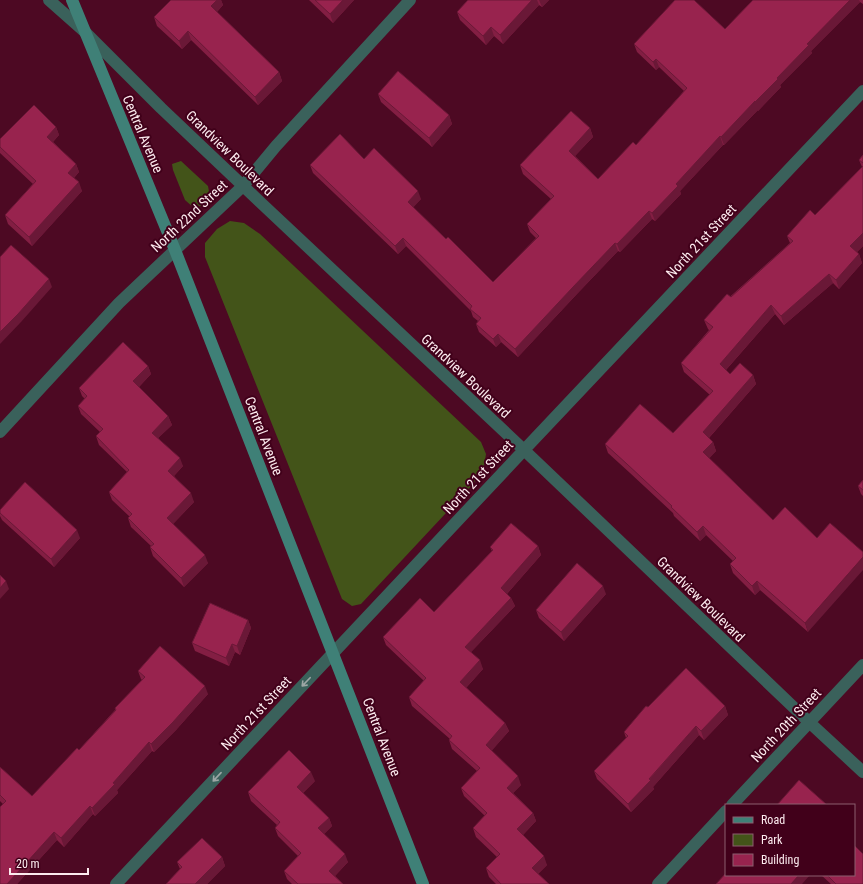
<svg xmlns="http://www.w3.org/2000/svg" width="863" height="884" viewBox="0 0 863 884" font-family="'Roboto Condensed',sans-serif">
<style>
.green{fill:#435419}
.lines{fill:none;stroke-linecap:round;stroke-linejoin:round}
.minor{stroke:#3a615b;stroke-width:12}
.secondary{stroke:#3f8077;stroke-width:12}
.wall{fill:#831e43}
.shaded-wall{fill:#6a1837}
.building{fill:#98234e;stroke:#6a1837}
.oneway{stroke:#9ca6a5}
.labels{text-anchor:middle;stroke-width:4;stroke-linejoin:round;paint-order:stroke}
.street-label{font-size:14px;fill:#fdebef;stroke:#41001a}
</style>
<rect width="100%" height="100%" fill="#4d0923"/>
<path class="green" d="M181 161 208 186 210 197 204 205 194 208 185 200 173 170 172 164Z
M230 221 244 223 260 234 481 442 486 454 484 467 474 483 361 604 352 606 342 599 205 257V243L217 229Z"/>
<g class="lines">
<path class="minor" d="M49 0 84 31 161 108 260 202 524 450 809 722 863 772
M0 432 119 303 138 285 243 186 276 146 410 0
M732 805 863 665
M116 884 524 450 863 91
M658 884 726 811"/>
<path class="secondary" d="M72 0 175 250 423 884"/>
</g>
<path class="wall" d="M171 0H221L223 5 217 12 279 72 282 81 258 105 191 40 182 49 157 26 154 17Z
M309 0H354L333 23Z
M468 0H549L542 7 539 5 503 44 494 36 486 45 460 20 457 12Z
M753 0H863V4L860 2 811 51 812 53 780 85 781 87 758 111V110L724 145H723L680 191 681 194 655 221 652 219 620 252 618 251 576 295 518 357 501 342 496 347 479 332 476 324 478 321 473 317 471 311 406 246 398 254 313 173 310 165 364 159 421 199 413 207 446 239 493 282 536 238 530 232 527 224 551 199 523 174 520 165 590 128 593 137 575 156 598 179 636 145 684 91 659 67 656 70 637 52 634 44 725 29Z
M378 94 449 115 452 124 432 147 381 102Z
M56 127 59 135 53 142 76 164 79 172 74 178 82 191 32 246 8 224 5 215 33 184 0 153V139Z
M863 155V246L857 252 859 254 862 263 839 289 833 283 784 325 775 314 726 370 730 374 753 375 756 384 709 438 713 442 716 451 709 458 773 520 808 632 760 590 755 595 733 573 730 564 733 561 706 535 700 541 674 516 673 513 630 473 608 453 605 444 673 433 710 395 684 372 681 363 709 330 708 329 704 320 790 243 787 236 815 215 862 167 859 160Z
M148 366 151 374 139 387 168 416 172 425 158 438 183 466 174 476 194 502 173 524 208 563 184 587 153 556 150 547 151 546 131 527 128 518 130 517 112 500 109 492 127 472 99 445 96 436 100 432 81 414 78 406 85 399 82 396 79 388Z
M863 480V496L861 494 858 486Z
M0 510 80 538 54 567 2 520 0 516Z
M538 546 541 555 507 594 511 598 515 606 471 652 483 669 466 688 505 723 509 731 491 751 521 785 513 793 533 813 536 821 523 835 547 865 538 874 549 884H496L489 877 486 868 497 857 476 837 473 828 485 816 464 796 461 788 477 771 452 749 449 740 450 739 412 706 409 697 424 681 386 645 383 637 434 612 492 551 490 547Z
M606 594 564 641 539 618 536 610Z
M248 620 251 628 240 655 235 652 229 666 195 651 192 643Z
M138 671 208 694 176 730 154 752 152 751 117 790 118 793 95 816 93 814 64 847 57 840 17 884H0L3 804 0 801V767L32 796 79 750 115 710V708L142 680 141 679Z
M725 706 728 715 704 740 699 735 653 787 654 789 631 812 597 779 594 771 626 738 624 732 648 707Z
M315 781 303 793 329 818 332 826 324 834 348 862 335 876 343 884H292L287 879 284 871 298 856 278 836 275 828 277 825 251 801 248 792Z
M222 857 225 866 207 884H166L180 869 177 862Z
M821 875H854L863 884H831Z"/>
<path class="shaded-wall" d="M217 0H221L223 5 214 15 211 6Z
M343 0H354L333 23 330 14Z
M532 0H537L539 5 503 44 500 35Z
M539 0H549L542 7Z
M850 0H859L860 2 811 51 812 53 780 85 781 87 758 111 755 102 777 78 807 44Z
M491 27 494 36 486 45 483 36Z
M188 31 191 40 182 49 179 41Z
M656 59 659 67 656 70 653 62Z
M279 72 282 81 258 105 255 97Z
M755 101 758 110 724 145 721 137Z
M449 115 452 124 432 147 429 138Z
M56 127 59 135 50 145 47 137Z
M590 128 593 137 572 159 569 151Z
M720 136 723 145 680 191 681 194 655 221 652 213 676 184Z
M76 164 79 172 71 181 68 173Z
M79 182 82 191 32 246 29 237Z
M418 191 421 199 411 210 408 202Z
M649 211 652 219 620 252 617 244Z
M863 233V246L853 255 850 246Z
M403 238 406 246 398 254 395 246Z
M615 243 618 251 576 295 518 357 515 349 573 287Z
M859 254 862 263 839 289 836 280Z
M829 274 833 283 784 325 781 316Z
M49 279 52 287 21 322 0 344V332Z
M771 305 775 314 723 373 720 364Z
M498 334 501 342 496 347 493 339Z
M148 366 151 374 136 390 133 381Z
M753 375 756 384 706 441 703 432Z
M168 416 172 425 155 441 152 433Z
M713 442 716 451 707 461 703 452Z
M180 458 183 466 171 479 168 471Z
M191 493 194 502 171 526 167 518Z
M703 526 706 535 700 541 697 532Z
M77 530 80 538 54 567 51 559Z
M538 546 541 555 504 597 501 588Z
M205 555 208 563 184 587 181 578Z
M863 557V570L808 632 805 623Z
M6 581 9 589 0 599V588Z
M757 581 760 590 755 595 752 586Z
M603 586 606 594 564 641 561 632Z
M511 598 515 606 468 655 465 647Z
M248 620 251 628 240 655 237 646Z
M232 644 235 652 229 666 226 658Z
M480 660 483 669 463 691 460 682Z
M205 686 208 694 176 730 154 752 151 744Z
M725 706 728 715 704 740 701 731Z
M505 723 509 731 489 754 486 745Z
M696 726 699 735 653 787 654 789 631 812 628 804Z
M149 742 152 751 117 790 118 793 95 816 92 808 113 783Z
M311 772 315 781 300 795 297 787Z
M518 776 521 785 510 796 507 788Z
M90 806 93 814 64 847 61 838Z
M533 813 536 821 520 838 517 829Z
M329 818 332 826 321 837 318 828Z
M54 832 57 840 17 884H7Z
M345 854 348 862 332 879 329 871Z
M544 856 547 865 535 876 532 868Z
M222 857 225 866 207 884H195Z
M799 875H810L802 884H791Z"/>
<path class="building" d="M171 0H217L211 6 279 72 255 97 188 31 179 41 154 17Z
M315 0H343L330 14Z
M468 0H532L500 35 491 27 483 36 457 12Z
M675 0H694L725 29 753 0H850L807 44 809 45 777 78 778 79 755 102V101L721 137 720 136 676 184 678 186 652 213 649 211 617 244 615 243 573 287 515 349 498 334 493 339 476 324 481 318 470 309 472 306 403 238 395 246 310 165 340 134 364 159 374 148 418 191 408 202 446 239 448 237 493 282 539 236 527 224 554 196 520 165 571 111 590 128 569 151 598 179 633 142 636 145 687 88 656 59 653 62 634 44Z
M398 71 449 115 429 138 378 94Z
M34 105 56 127 47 137 76 164 68 173 79 182 29 237 5 215 36 181 0 147V139Z
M863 155V163L859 160Z
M863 166V233L850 246 859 254 836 280 829 274 781 316 771 305 720 364 730 374 740 363 753 375 703 432 713 442 703 452 773 520 785 507 817 538 830 523 863 552V557L805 623 757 581 752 586 730 564 736 558 703 526 697 532 671 507 672 506 627 464 605 444 640 404 673 433 713 391 681 363 713 327 704 320 727 294 731 297 793 241 787 236 810 210 815 215Z
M11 245 49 279 18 314 0 332V257Z
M123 342 148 366 133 381 168 416 152 433 180 458 168 471 191 493 167 518 205 555 181 578 150 547 154 544 128 518 132 514 109 492 129 470 96 436 103 429 78 406 87 396 79 388Z
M863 480V490L858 486Z
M25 482 77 530 51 559 0 513V510Z
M511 523 538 546 501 588 511 598 465 647 480 660 460 682 505 723 486 745 518 776 507 788 533 813 517 829 544 856 532 868 549 884H501L486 868 500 854 473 828 487 813 461 788 480 768 449 740 452 736 409 697 426 678 383 637 420 598 434 612 493 550 490 547Z
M577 563 603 586 561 632 536 610Z
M0 575 6 581 0 588Z
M210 603 248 620 237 646 232 644 226 658 192 643Z
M160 646 205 686 173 722 151 744 149 742 113 783 115 784 92 808 90 806 61 838 54 832 7 884H0V807L6 801 0 795V767L32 796 77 748 79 750 116 710 115 708 145 677 138 671Z
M686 668 725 706 701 731 696 726 649 779 651 780 628 804 594 771 628 736 624 732 646 706 648 707Z
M289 750 311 772 297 787 329 818 318 828 345 854 329 871 343 884H298L284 871 301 853 275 828 280 822 248 792Z
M799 780 826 804 825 805H777Z
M202 838 222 857 195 884H166L182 867 177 862Z
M854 845 863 854V884H836L827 875H854Z
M726 873V875H799L791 884H716Z"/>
<defs><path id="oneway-shaft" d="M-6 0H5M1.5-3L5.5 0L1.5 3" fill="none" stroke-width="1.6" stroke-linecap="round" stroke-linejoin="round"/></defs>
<g class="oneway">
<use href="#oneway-shaft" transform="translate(306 682) rotate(134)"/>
<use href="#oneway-shaft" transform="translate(217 777) rotate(133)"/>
</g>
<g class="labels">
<g class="street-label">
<text transform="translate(143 134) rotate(67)" y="5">Central Avenue</text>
<text transform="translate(230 153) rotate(44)" y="5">Grandview Boulevard</text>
<text transform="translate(189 216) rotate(-43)" y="5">North 22nd Street</text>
<text transform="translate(701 241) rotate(-47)" y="5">North 21st Street</text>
<text transform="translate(466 376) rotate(43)" y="5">Grandview Boulevard</text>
<text transform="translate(264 436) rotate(69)" y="5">Central Avenue</text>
<text transform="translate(478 477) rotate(-47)" y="5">North 21st Street</text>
<text transform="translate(701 599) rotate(44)" y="5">Grandview Boulevard</text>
<text transform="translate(256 713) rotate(-47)" y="5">North 21st Street</text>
<text transform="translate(786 725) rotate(-47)" y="5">North 20th Street</text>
<text transform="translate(382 737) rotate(69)" y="5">Central Avenue</text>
</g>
</g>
<rect x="725" y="804" width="130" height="72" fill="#41001a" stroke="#8c5e6f"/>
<rect x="733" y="817" width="20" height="6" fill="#3f8077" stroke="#8c5e6f"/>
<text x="761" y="824" font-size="12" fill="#fdebef">Road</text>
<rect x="733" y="834" width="20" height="12" fill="#435419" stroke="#8c5e6f"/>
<text x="761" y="844" font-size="12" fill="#fdebef">Park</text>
<rect x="733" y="854" width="20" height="12" fill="#98234e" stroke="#8c5e6f"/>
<text x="761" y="864" font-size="12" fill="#fdebef">Building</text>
<path d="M10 868v6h78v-6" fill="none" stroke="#fdebef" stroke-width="2"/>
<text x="16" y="868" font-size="12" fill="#fdebef" stroke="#41001a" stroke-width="3" paint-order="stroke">20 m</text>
</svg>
